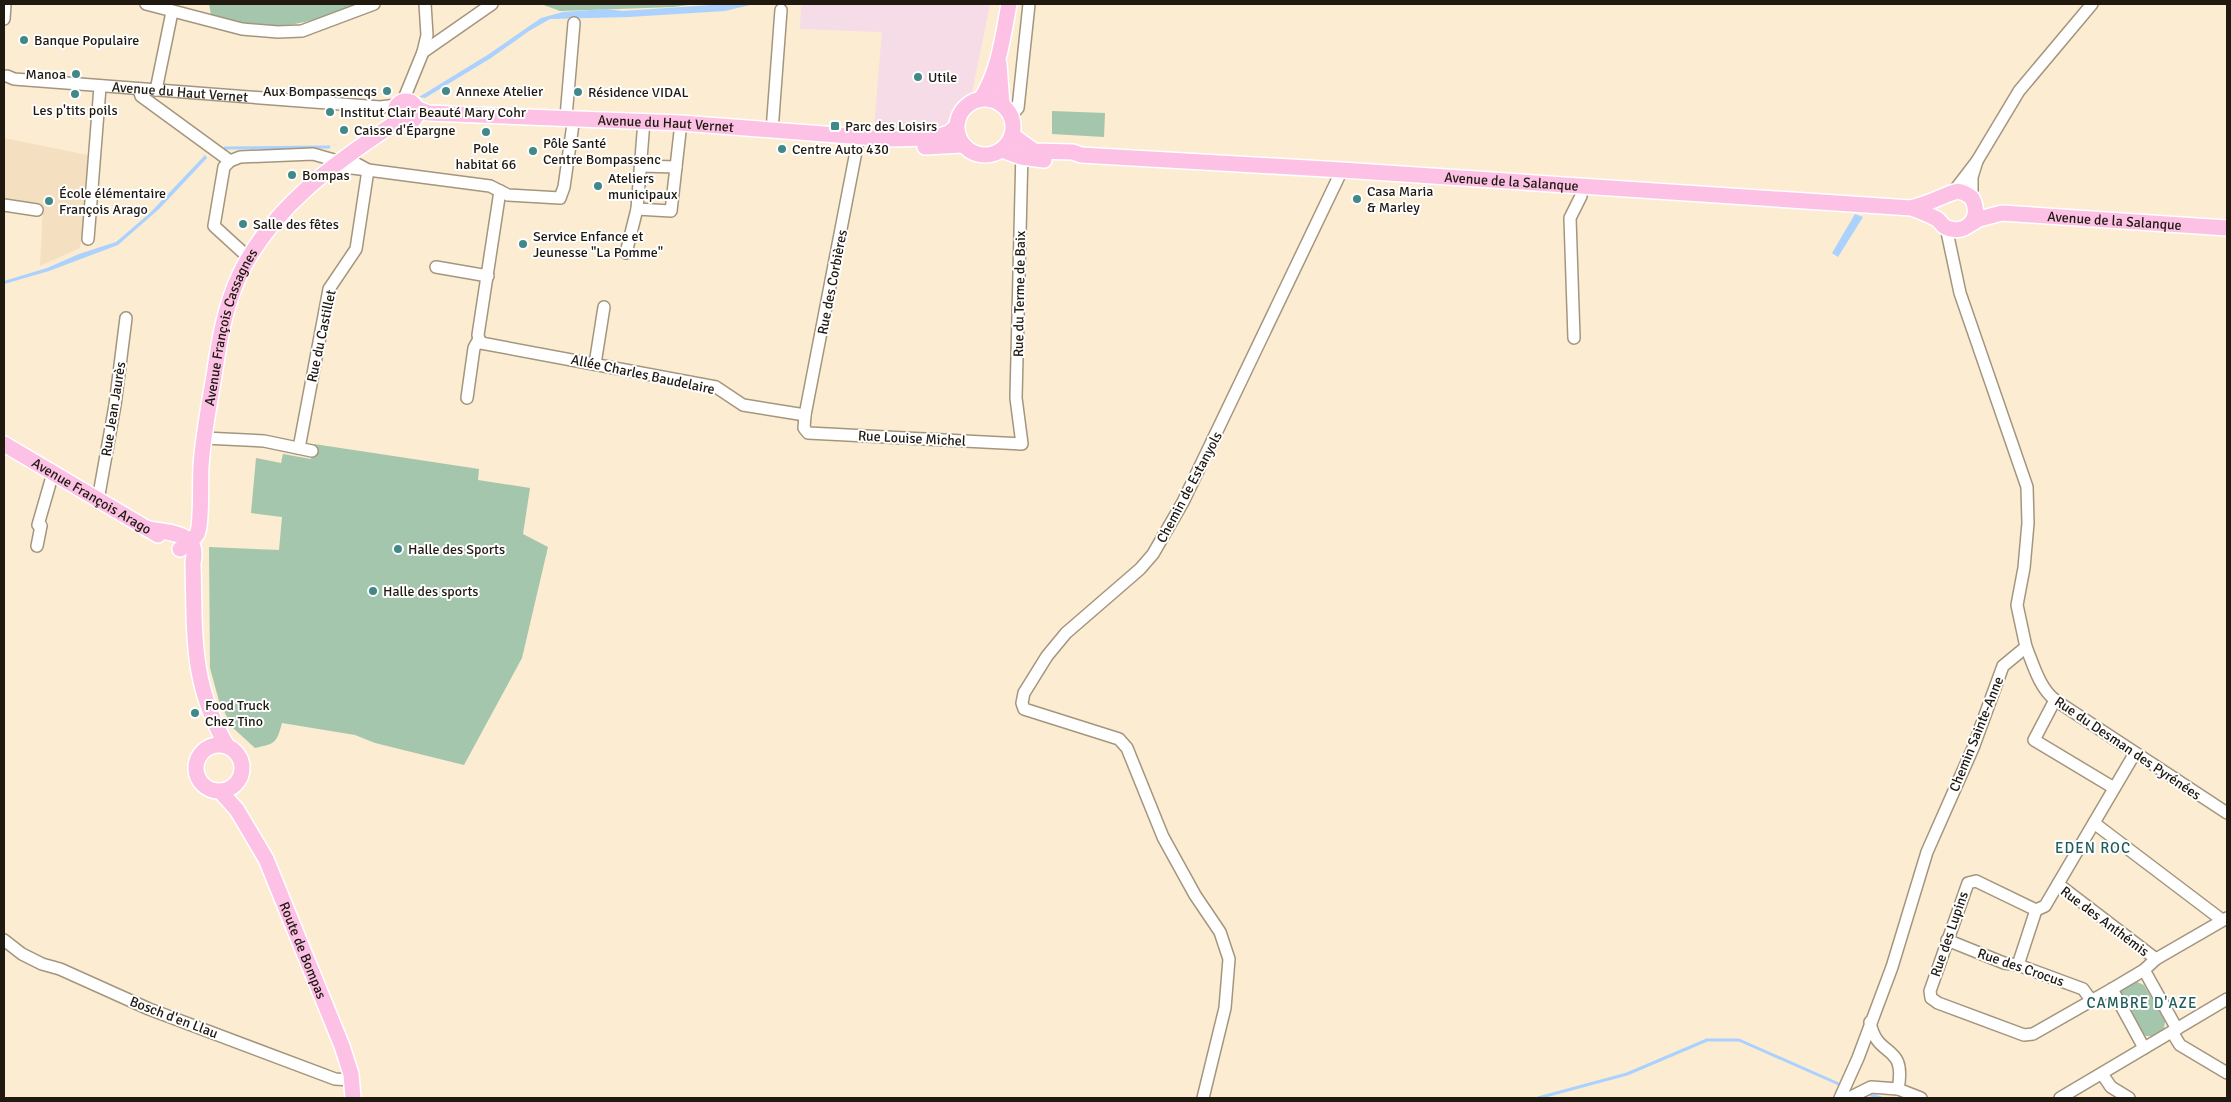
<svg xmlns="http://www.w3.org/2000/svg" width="2231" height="1102" viewBox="0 0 2231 1102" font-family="Signika,sans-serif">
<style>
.commercial{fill:#f5dce6}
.built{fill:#f4e0c0}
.green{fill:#a4c6ac}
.water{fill:#abd1fe}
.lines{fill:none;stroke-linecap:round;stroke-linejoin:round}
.stream{stroke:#abd1fe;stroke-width:3}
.minor-casing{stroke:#a4967e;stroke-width:14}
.major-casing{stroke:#fff;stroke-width:18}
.minor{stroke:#fff;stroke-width:11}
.major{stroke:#fdc1e5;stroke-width:15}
.poi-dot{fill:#418989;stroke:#fff;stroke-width:2}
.labels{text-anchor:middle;stroke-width:4;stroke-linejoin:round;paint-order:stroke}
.poi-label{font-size:14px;fill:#1f1910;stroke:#fff;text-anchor:start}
.street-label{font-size:14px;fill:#1f1910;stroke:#fff}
.neighbourhood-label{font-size:15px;letter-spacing:1px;fill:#215c5c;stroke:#fff}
</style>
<rect width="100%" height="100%" fill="#fbecd2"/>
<path class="commercial" d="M801 4H990L971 97 942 130 874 127 882 32 800 29Z"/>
<path class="built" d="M4 138 92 156 80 248 40 266 43 207 4 200Z"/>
<path class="green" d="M209 4H360C326 17 291 30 253 25 239 24 225 19 211 15Z
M541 4H695L674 7 560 11Z
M1052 111 1105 113 1104 137 1052 134Z
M314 444 479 469 478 480 530 488 523 534 548 547 522 658 464 765 375 743 355 735 282 723C276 744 276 743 255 748L232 727 219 701 210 668 209 547 279 550 282 517 251 513 256 458 281 463 283 454 311 459Z
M2135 981 2144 985 2165 1021 2164 1029 2153 1036H2146L2142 1033 2120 994 2122 989Z"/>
<path class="water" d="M726 4H754L725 11 629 17 550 19 529 31 491 58 425 98 419 97 489 54 541 18 563 12 606 9 623 11Z
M205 155 207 158 159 209 118 245 49 271 4 284V281L47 268 79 254 116 242 150 213Z
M1855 214 1863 217 1838 257 1832 253Z"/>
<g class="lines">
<path class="stream" d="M225 148 329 147
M1871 1095 1881 1098
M1538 1098 1627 1074 1707 1040H1739L1841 1085"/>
<g class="minor-casing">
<g id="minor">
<path d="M146 4 242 29 278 32 302 31 374 4"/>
<path d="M4 19 5 4"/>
<path d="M423 52 492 4"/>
<path id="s1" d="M7 76 14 79 380 107 397 105"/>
<path d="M139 90 141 96 230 161"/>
<path d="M156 90 172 12"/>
<path d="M403 101 423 52 427 35 425 4"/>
<path d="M1011 116 1018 108 1029 4"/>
<path d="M566 117 574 23"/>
<path d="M772 131 781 10"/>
<path d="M859 136 805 415 804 428 808 433 1022 444 1016 398 1022 151"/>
<path d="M1977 161 2019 91 2092 4"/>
<path d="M336 166 368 170 346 158"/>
<path d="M641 166 676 167"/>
<path d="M500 191 508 195 560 198 564 187 574 117"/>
<path d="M1954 191 1977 161 1972 177V198"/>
<path d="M4 205 37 210"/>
<path d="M637 209 671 211 681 123"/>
<path d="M88 239 100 87"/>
<path d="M626 253 637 209 644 121"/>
<path d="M249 258 214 226 224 167 230 161 240 157 313 154 341 162"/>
<path d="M436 267 488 276"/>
<path d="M1574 338 1570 218 1581 196 1582 185"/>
<path d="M479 339 481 343 716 387 743 405 805 415"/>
<path d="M595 364 604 307"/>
<path d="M467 398 474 348 479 339"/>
<path d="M204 438 264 441 312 451"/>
<path d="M299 448 329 289 356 249 368 170 490 186 500 191 478 335 479 339"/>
<path d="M98 500 115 405 126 318"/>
<path d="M37 546 41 526 38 525 53 473"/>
<path d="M2026 647C2034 666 2039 687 2055 700L2227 813"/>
<path d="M2055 700 2034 740 2114 788"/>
<path d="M2094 823 2222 920"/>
<path d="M2058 884 2156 959"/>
<path d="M2036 910 1976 881 1968 883 1930 991 1931 998 1938 1003 2024 1035 2033 1034 2112 989 2144 970 2156 959 2227 918"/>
<path d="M2036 910 2045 906 2135 753"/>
<path d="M4 940 22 954 42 964 60 969 149 1009 335 1079 351 1080"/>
<path d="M1947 940 2004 963 2018 965 2083 989 2091 1000"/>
<path d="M2018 965 2036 910"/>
<path d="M2144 970 2177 1029"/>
<path d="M2112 989 2144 1048"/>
<path d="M2172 1032 2180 1045 2227 1073"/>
<path d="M2102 1074 2111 1087 2129 1098"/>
<path d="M1898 1089 1921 1098"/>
<path d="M1203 1098 1225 1008 1229 959 1220 932 1195 895 1163 837 1127 748 1119 739 1024 709 1022 703 1024 693 1047 656 1066 633 1140 569 1153 554 1183 502 1342 170"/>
<path d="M1840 1098 1858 1058 1892 967 1927 852 1973 748 2003 666 2026 647 2017 605 2024 568 2028 523 2027 487 1960 293 1946 227"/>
<path d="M1849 1098 1871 1087 1898 1089C1907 1042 1877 1060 1870 1022"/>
<path d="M2060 1098 2227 999"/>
</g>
</g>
<g class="major-casing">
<g id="major">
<path d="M999 64 1002 105"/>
<circle cx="985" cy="127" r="28"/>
<path d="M981 99C999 71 1003 36 1009 4"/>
<circle cx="406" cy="112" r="11"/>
<path id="s2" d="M416 108 428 113 681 123 889 139 933 138 949 133 956 127"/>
<path id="s3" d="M1012 135 1034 151 1073 152 1081 155 1342 170 1911 208C1920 211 1929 215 1937 219 1940 221 1942 225 1945 227 1955 232 1967 230 1973 220 1977 213 1976 206 1972 198 1957 186 1953 193 1939 198 1930 202 1921 205 1911 208"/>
<path d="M925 147 962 145"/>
<path d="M1002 150 1021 157 1044 160"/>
<path id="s4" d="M1971 224 1979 219 2002 213 2227 228"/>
<path id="s5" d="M4 444 158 535"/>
<path d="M149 529C171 533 200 532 193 563 195 633 190 683 227 746"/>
<path id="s6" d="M180 549C186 545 194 540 197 534 202 525 200 479 201 466 203 436 209 406 214 376 219 341 225 306 240 274 272 208 333 164 392 125L397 119"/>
<circle cx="219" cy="768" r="23"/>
<path id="s7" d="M220 791 237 810 266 859 342 1046 351 1074 353 1098"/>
</g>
</g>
<use href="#minor" class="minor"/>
<use href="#major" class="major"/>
</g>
<g class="poi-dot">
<circle cx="24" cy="40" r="5"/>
<circle cx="76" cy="74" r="5"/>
<circle cx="918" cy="77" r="5"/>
<circle cx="387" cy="91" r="5"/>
<circle cx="446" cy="91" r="5"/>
<circle cx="578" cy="92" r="5"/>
<circle cx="75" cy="94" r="5"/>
<circle cx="330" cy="112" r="5"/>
<rect x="830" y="121" width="10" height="10" rx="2.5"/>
<circle cx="344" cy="130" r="5"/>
<circle cx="486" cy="132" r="5"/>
<circle cx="782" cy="149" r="5"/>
<circle cx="533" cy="151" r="5"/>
<circle cx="292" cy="175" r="5"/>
<circle cx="598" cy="186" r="5"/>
<circle cx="1357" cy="199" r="5"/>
<circle cx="49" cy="201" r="5"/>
<circle cx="243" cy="224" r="5"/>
<circle cx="523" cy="244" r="5"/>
<circle cx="398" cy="549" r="5"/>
<circle cx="373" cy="591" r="5"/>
<circle cx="195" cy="713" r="5"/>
</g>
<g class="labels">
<g class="poi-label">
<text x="34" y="45">Banque Populaire</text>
<text x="66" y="79" text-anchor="end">Manoa</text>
<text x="928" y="82">Utile</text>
<text x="377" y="96" text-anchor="end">Aux Bompassencqs</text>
<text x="456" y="96">Annexe Atelier</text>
<text x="588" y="97">Résidence VIDAL</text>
<text x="75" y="115" text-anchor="middle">Les p'tits poils</text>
<text x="340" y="117">Institut Clair Beauté Mary Cohr</text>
<text x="845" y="131">Parc des Loisirs</text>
<text x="354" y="135">Caisse d'Épargne</text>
<text x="543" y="148">Pôle Santé<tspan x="543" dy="16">Centre Bompassenc</tspan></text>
<text x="486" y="153" text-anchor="middle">Pole<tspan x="486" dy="16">habitat 66</tspan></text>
<text x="792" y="154">Centre Auto 430</text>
<text x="302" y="180">Bompas</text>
<text x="608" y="183">Ateliers<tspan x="608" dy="16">municipaux</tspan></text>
<text x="1367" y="196">Casa Maria<tspan x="1367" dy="16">&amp; Marley</tspan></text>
<text x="59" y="198">École élémentaire<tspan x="59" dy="16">François Arago</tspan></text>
<text x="253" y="229">Salle des fêtes</text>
<text x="533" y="241">Service Enfance et<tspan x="533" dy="16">Jeunesse "La Pomme"</tspan></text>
<text x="408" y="554">Halle des Sports</text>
<text x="383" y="596">Halle des sports</text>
<text x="205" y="710">Food Truck<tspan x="205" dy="16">Chez Tino</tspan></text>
</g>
<g class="street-label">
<text dy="5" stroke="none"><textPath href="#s1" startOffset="174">Avenue du Haut Vernet</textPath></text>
<text dy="5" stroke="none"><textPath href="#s2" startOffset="251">Avenue du Haut Vernet</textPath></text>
<text dy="5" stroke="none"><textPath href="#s3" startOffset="506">Avenue de la Salanque</textPath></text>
<text dy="5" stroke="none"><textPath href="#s4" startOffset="146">Avenue de la Salanque</textPath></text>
<text transform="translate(832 282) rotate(-79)" y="5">Rue des Corbières</text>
<text transform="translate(1019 294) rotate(-89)" y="5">Rue du Terme de Baix</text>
<text dy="5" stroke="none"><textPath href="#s6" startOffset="234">Avenue François Cassagnes</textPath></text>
<text transform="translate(321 336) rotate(-78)" y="5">Rue du Castillet</text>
<text transform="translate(643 374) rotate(12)" y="5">Allée Charles Baudelaire</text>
<text transform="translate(113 409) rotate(-81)" y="5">Rue Jean Jaurès</text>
<text transform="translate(912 438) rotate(3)" y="5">Rue Louise Michel</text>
<text transform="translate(1189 487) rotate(-62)" y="5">Chemin de Estanyols</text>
<text dy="5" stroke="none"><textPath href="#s5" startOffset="102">Avenue François Arago</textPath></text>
<text transform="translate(1976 734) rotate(-68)" y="5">Chemin Sainte-Anne</text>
<text transform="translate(2128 748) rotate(34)" y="5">Rue du Desman des Pyrénées</text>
<text transform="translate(2105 921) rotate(37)" y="5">Rue des Anthémis</text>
<text transform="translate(1949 934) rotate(-71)" y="5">Rue des Lupins</text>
<text dy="5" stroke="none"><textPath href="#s7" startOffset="181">Route de Bompas</textPath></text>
<text transform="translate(2021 967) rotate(19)" y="5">Rue des Crocus</text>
<text transform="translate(174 1017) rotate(21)" y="5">Bosch d'en Llau</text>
</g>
<g class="neighbourhood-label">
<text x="2093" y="853">EDEN ROC</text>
<text x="2142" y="1008">CAMBRE D'AZE</text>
</g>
</g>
<rect width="2231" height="1102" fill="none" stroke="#1f1910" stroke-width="10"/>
</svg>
